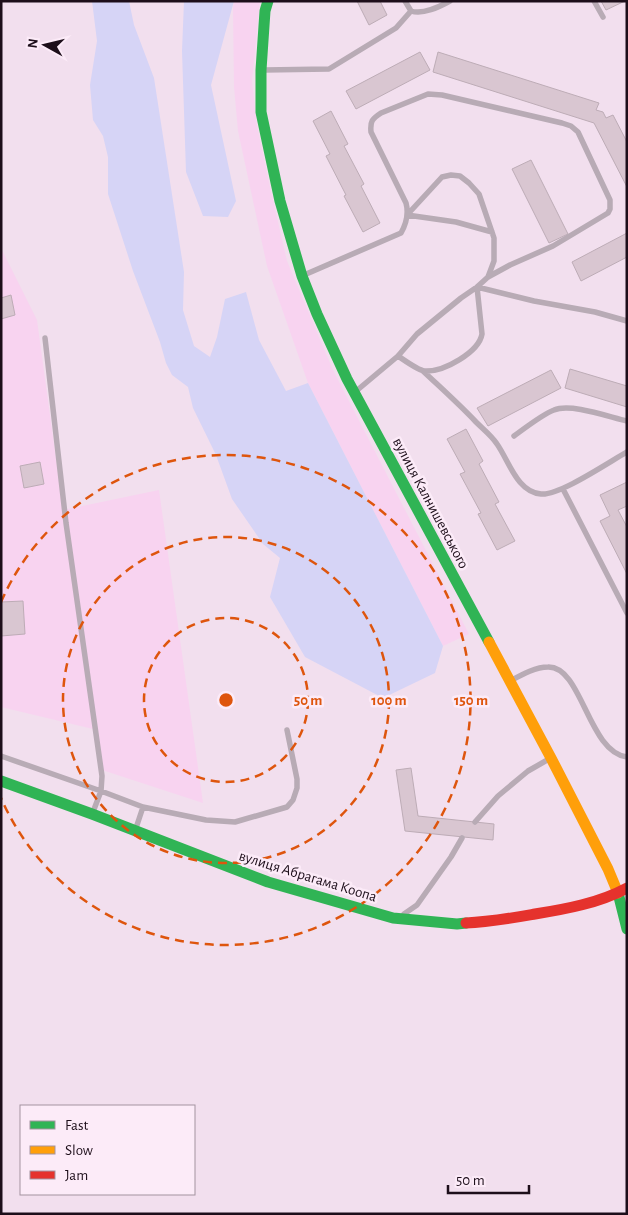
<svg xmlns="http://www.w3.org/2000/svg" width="628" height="1215" viewBox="0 0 628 1215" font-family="'Alegreya Sans',sans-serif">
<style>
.built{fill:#f8d3f0}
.green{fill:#d6d4f6}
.building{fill:#d9c6d1;stroke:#bdacb6}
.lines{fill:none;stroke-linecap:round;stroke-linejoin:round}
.lane{stroke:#b8abb5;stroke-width:5.5}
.fast{stroke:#30b455;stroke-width:11}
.slow{stroke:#ff9f0a;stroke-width:11}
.jam{stroke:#e5322d;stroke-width:11}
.ring{fill:none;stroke:#de550d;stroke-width:2.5;stroke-dasharray:9 6}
.labels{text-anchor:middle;stroke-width:5;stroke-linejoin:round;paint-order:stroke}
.street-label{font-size:15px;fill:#1d0e1a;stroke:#fcebf8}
.centre{fill:#de550d;stroke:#fcebf8;stroke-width:2.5}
.ring-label{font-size:15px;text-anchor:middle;font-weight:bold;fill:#de550d;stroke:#fcebf8;stroke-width:5;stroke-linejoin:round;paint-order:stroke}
</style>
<rect width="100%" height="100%" fill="#f2dfee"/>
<path class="built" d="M234 1H260L252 81 257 126 270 187 287 261 333 370 469 634 443 646 308 383 267 266 238 131 234 87 233 8Z
M1 248 37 320 63 510 159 490 203 803 99 769 93 729 1 707Z"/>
<path class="green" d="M92 1H129L134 25 154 78 184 272 183 310 194 346 210 357 217 337 225 299 246 292 259 340 286 391 308 383 443 646 435 673 383 698 305 657 270 597 280 558 263 544 232 499 216 455 193 408 188 387 172 375 166 363 160 342 133 271 108 194V157L103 136 93 120 90 85 97 41Z
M184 1H234L211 85 236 201 228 217 203 216 186 172 182 51Z"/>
<path class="building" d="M357 1H380L387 15 369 25Z
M601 1H625L606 10Z
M420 52 430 70 356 109 346 91Z
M438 52 599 103 596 110 603 112 606 118 613 115 627 142V187L594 123 433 72Z
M331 111 348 144 344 146 364 184 361 186 380 223 363 232 344 196 346 195 326 156 330 154 313 121Z
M531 160 568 234 549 243 512 169Z
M627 233V257L581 281 572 262Z
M11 295 15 315 1 319V298Z
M570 369 627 386V407L565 388Z
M551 370 561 388 488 426 477 408Z
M466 429 483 461 479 464 499 502 495 504 515 541 497 550 478 514 481 513 460 474 465 472 447 439Z
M40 462 44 484 24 488 20 466Z
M627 482V506L618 510 627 527V574L600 521 610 516 600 495Z
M23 601 25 634 1 636V602Z
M411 768 418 816 494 824 493 840 405 831 396 770Z"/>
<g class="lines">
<path class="lane" d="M594 1 603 17
M411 11C423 15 439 7 450 1
M264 70 329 69 396 28 411 11 405 1
M304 275 401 233C406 224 409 214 406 203L371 132C370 121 372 119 381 113L428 94 442 95 562 123 571 126 578 132 610 200V209L608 213 553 246 510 265 488 277 477 287 461 298 417 334 398 356 355 392
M488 277 494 261V238L492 232 479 194 469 183 460 176 451 175 442 177 407 215 456 222 492 232
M45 338 66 523 102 776 101 791 93 812
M398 356C404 360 419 371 425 371 444 372 479 352 482 334L477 287 534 301 595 312 627 321
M423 371C441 388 459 404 476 422 483 429 492 436 497 444 509 461 517 492 541 494 559 496 609 462 627 452
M514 436C525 428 543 414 554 410 571 403 609 417 627 421
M563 489 627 613
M512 680C523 674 536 667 548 667 582 666 588 752 627 757
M1 756 101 791 143 807
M475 822 498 796 528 771 549 759
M136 828 143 807 206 820 235 822 287 807 293 800 297 788V779L287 730
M404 914 417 905 451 857 462 838"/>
<path class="fast" d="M268 1 265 11 261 70V112L280 201 302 276 317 314 347 379 489 642
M1 781 92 814 268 882 393 918 457 924 466 923
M618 893 627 929"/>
<path class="slow" d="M489 642 551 758 608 869 618 893"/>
<path class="jam" d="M466 923C490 922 512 918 535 914 566 909 599 903 627 888"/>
</g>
<g class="ring">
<circle cx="226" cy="700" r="82"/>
<circle cx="226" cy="700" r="163"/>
<path d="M1 602A245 245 0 1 1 1 798"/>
</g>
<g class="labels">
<g class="street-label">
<text transform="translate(431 503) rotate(62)" y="5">вулиця Калнишевського</text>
<text transform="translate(308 876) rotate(17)" y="5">вулиця Абрагама Коопа</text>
</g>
</g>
<circle cx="226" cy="700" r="8" class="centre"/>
<g class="ring-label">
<text x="308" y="705">50 m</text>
<text x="389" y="705">100 m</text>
<text x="471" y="705">150 m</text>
</g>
<rect width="628" height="1215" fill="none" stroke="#1d0e1a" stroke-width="5"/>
<rect x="20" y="1105" width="175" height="90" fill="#fcebf8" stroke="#a3939f"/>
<rect x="30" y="1121" width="25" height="8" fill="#30b455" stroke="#a3939f"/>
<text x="65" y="1130" font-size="15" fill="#1d0e1a">Fast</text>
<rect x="30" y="1146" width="25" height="8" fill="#ff9f0a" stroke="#a3939f"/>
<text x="65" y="1155" font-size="15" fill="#1d0e1a">Slow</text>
<rect x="30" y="1171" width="25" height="8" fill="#e5322d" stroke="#a3939f"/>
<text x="65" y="1180" font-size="15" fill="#1d0e1a">Jam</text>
<g transform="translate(45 45) rotate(278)" stroke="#fcebf8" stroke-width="4" paint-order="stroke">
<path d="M0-4L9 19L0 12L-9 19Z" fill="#1d0e1a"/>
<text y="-8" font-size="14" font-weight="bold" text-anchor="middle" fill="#1d0e1a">N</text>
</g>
<path d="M448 1185v8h81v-8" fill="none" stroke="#1d0e1a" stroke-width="2.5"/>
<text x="456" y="1185" font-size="15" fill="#1d0e1a" stroke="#fcebf8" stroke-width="4" paint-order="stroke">50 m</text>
</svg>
